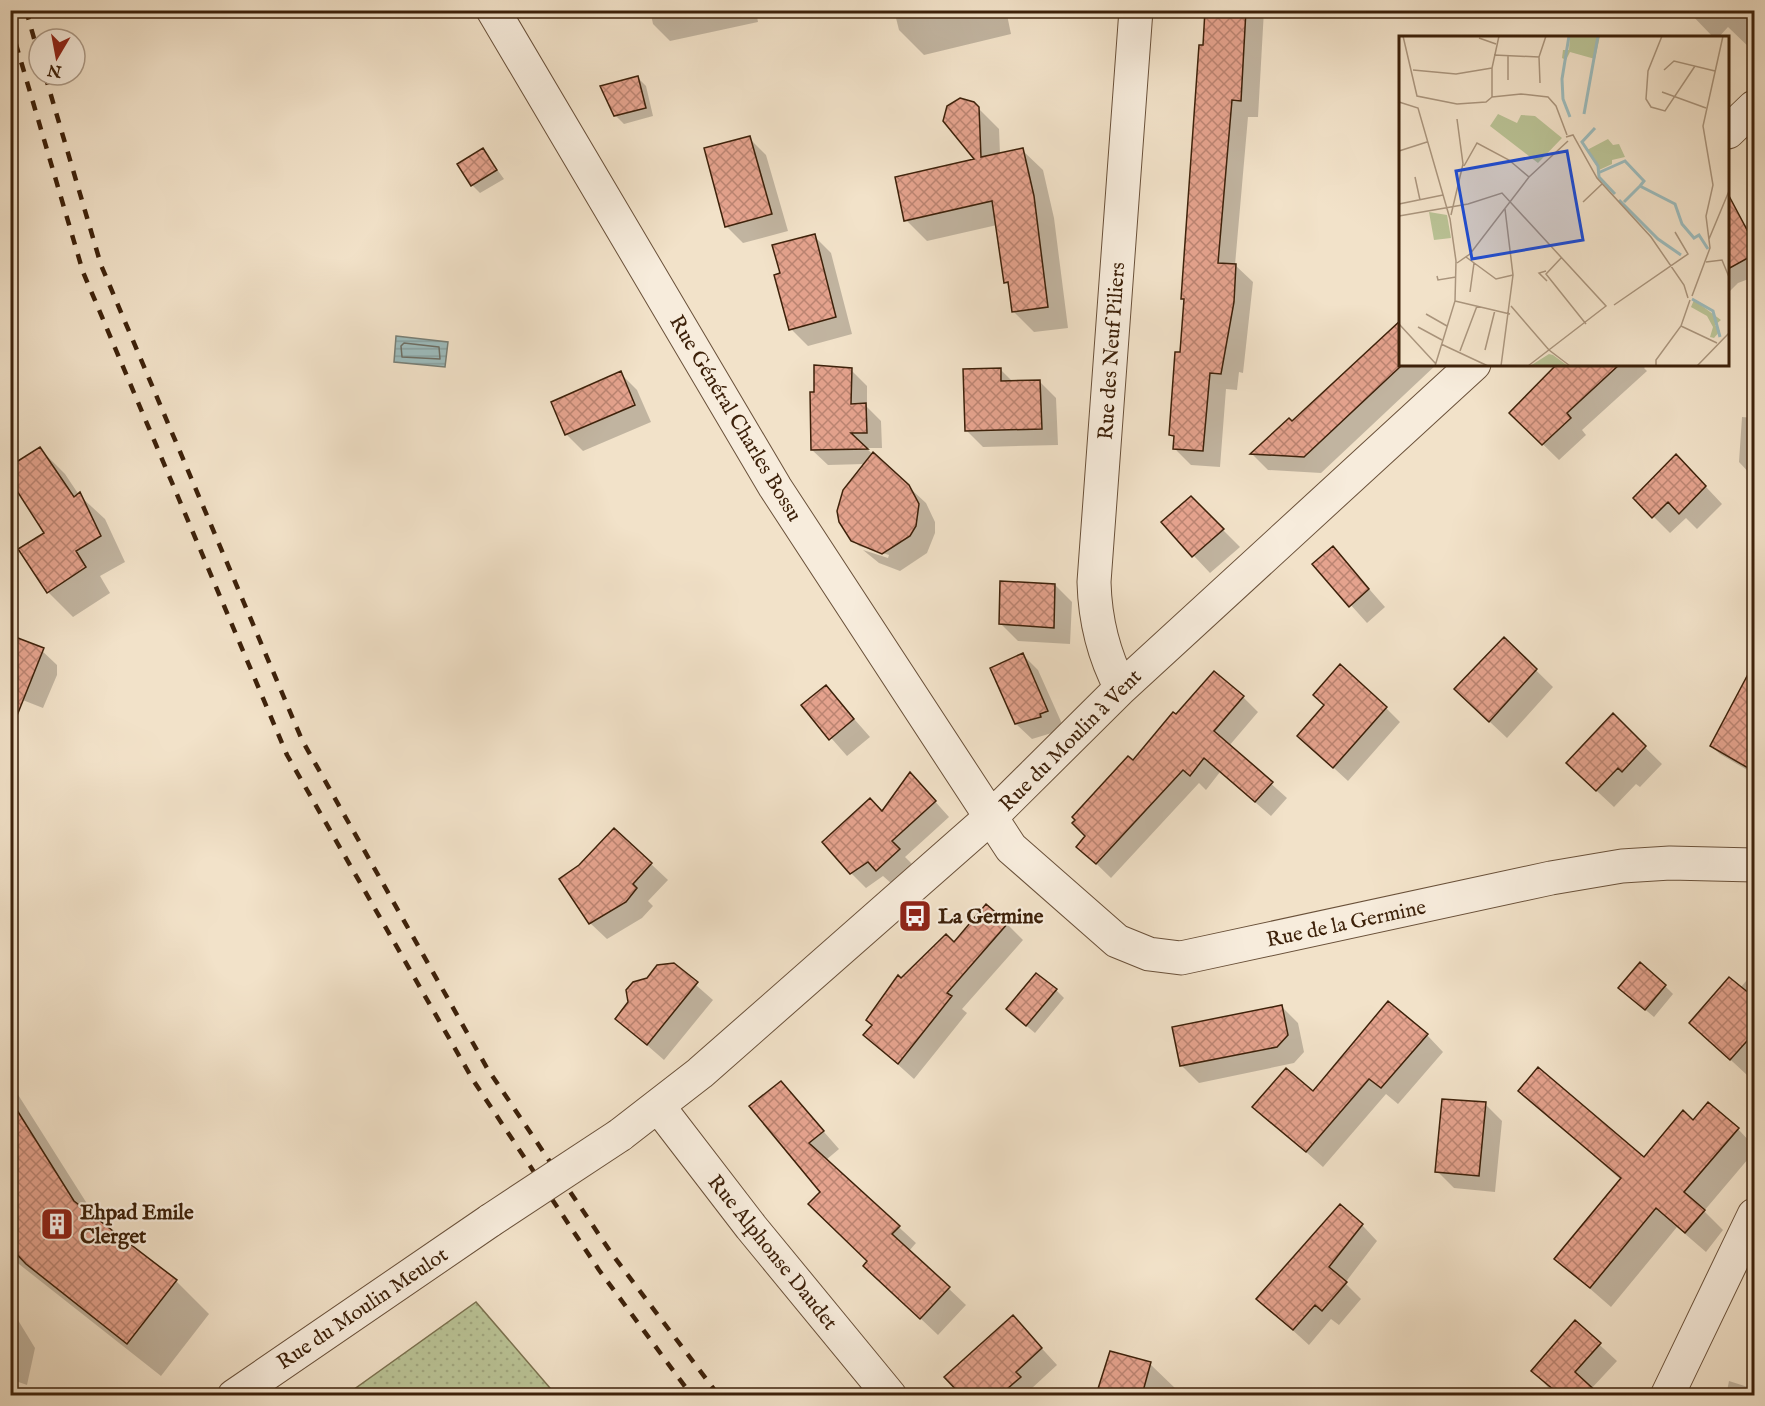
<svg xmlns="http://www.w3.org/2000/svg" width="1765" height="1406" viewBox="0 0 1765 1406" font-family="'IM FELL English',serif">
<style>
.grass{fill:url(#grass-dots);stroke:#7c7250;stroke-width:1.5}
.water{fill:url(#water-rules);stroke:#777e75;stroke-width:1.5}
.shadow{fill:#0003}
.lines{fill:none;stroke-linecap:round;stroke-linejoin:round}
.shore{stroke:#6d6e64;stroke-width:1.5}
.building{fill:url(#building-cross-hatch);stroke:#3d210a;stroke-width:1.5}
.minor-casing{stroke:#6a513a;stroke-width:35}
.minor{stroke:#f7ecdc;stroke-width:33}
.rail{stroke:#3d210a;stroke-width:4.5;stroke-dasharray:10 10;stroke-linecap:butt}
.tertiary-bridge-casing{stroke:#6a513a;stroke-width:35;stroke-linecap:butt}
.tertiary-bridge{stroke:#f7ecdc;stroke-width:33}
.labels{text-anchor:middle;stroke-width:4.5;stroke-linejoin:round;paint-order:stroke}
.street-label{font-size:21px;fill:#3d210a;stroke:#f7ecdc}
.poi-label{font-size:21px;font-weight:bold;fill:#3d210a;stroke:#f7ecdc;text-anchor:start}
.inset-river{fill:none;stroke:#9dbcbd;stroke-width:3}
.inset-road{fill:none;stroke:#aa957d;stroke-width:1.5}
.view{fill:#1d4ed8;fill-opacity:0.15;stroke:#1d4ed8;stroke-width:3}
.inset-edge{fill:none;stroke:#3d210a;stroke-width:3}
</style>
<defs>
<pattern id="grass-dots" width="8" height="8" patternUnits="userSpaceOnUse" patternTransform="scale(1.5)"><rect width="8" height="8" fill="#bac396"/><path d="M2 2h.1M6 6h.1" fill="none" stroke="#a1a780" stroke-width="1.8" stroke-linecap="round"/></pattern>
<pattern id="water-rules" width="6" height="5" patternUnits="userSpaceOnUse" patternTransform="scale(1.5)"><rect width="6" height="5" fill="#9dbcbd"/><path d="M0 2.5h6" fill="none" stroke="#88a1a1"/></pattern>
<pattern id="building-cross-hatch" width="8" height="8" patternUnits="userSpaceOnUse" patternTransform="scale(1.5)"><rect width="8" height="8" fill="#e5a38e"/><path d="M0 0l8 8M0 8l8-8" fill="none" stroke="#bb8472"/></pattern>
</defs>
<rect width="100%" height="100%" fill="#f2e2c9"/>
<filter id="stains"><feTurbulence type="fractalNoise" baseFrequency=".00333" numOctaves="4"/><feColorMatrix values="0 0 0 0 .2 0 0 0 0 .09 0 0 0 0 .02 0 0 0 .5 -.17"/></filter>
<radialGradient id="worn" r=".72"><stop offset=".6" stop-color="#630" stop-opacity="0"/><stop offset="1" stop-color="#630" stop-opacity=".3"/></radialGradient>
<path class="grass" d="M476 1302 556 1395H346Z"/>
<path class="water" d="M396 336 448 342 445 367 394 362Z"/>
<path class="shadow" d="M650 10H756L758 22 670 41 653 24Z
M894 10H1006L1011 34 924 55 899 30Z
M1207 10H1264L1258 117H1248L1235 265 1253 282 1243 373 1239 372 1237 390 1226 389 1220 467 1191 465 1174 448 1175 439 1171 434 1181 354 1188 206Z
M1687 10H1754V52L1728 27 1718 38H1714Z
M638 78 646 86 653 116 624 124 615 115Z
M973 103 999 129 1000 154 1022 150 1043 170 1054 218 1068 328 1034 332 1013 311 1010 287 1005 282 997 225 927 241 906 220 977 160Z
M749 138 766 155 788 231 743 243 726 226Z
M483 150 504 179 480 193 472 185Z
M1740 219 1754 234V277L1738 283 1728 293V226Z
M814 236 831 253 852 334 808 346 791 329Z
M1400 364H1437L1321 473 1268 470 1252 454 1292 423Z
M1562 364H1648L1644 368 1647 371 1582 430 1586 435 1559 460 1511 413Z
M1000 369 1013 382H1040L1056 398 1058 445 983 447 966 430Z
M851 370 867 386V407L881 421 882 448H866L926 503 935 522V533L927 553 900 571 879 563 863 550 888 558 889 555 859 546 845 532 865 464 828 465 812 450Z
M620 373 637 390 651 422 583 451 566 434Z
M1742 417 1754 418V478L1739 462Z
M40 449 65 474 79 495 105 519 125 562 100 576 110 593 73 617 48 592Z
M1693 473 1722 504 1697 529 1686 518 1670 533 1635 498Z
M1191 498 1240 547 1210 573 1163 523Z
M1333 548 1385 607 1367 623 1314 564Z
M1055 585 1072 602 1070 644 1018 641 1001 624Z
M1504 639 1553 687 1507 738 1473 706Z
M39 648 57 665V675L43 708 10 695Z
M1023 655 1038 670 1063 726 1054 730 1055 732 1032 739 1016 724Z
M1754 665V774L1720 754 1711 746Z
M826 687 870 737 847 756 803 706Z
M1243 697 1258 712 1229 746 1287 798 1271 816 1220 772 1206 790 1199 783 1111 878 1078 846 1134 763 1176 716Z
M1386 708 1400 722 1348 781 1299 736Z
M1613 716 1662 764 1640 787 1636 784 1614 807 1585 780Z
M924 789 949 817 905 857 913 865 892 884 883 876 866 888 851 873 882 813Z
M651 864 668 880 648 901 653 906 642 918 607 939 590 923Z
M1007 924 1023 940 962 1009 967 1013 914 1079 865 1035 954 944Z
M673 965 713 1000 664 1060 617 1019 647 980Z
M1754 972V1066L1747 1075 1691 1023 1740 988Z
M1665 986 1673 994 1654 1017 1629 996Z
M1056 990 1064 998 1035 1033 1016 1017Z
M1281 1006 1298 1023 1304 1052 1294 1063 1199 1083 1182 1066 1174 1028Z
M1427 1035 1443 1052 1398 1104 1386 1094 1323 1167 1254 1106 1313 1094Z
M10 1082 98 1221 176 1281 209 1314 161 1376 10 1257Z
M781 1083 839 1149 826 1160 916 1243 909 1251 966 1305 938 1335 882 1282 822 1192Z
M1520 1091 1644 1159 1693 1122 1738 1129 1754 1146V1152L1704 1211 1723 1230 1706 1252 1677 1227 1611 1307 1556 1259 1621 1180Z
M1485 1104 1502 1121 1495 1192 1454 1188 1437 1171Z
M1362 1225 1377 1241 1345 1283 1361 1299 1339 1325 1331 1319 1309 1345 1258 1299Z
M10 1307 35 1348 27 1385 10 1379Z
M1013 1317 1057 1365 1031 1389 1036 1394 1034 1396H963L946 1377Z
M1575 1322 1617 1361 1591 1389 1598 1396H1556L1533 1371Z
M1111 1353 1150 1364 1176 1389 1174 1396H1097Z
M1729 1381 1754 1389V1396H1726Z"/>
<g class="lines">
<path class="shore" d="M404 343 439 347 440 359 402 357 401 346Z"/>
</g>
<path class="building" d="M1205 10H1246L1241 101 1232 100 1218 263 1236 264 1234 302 1221 374 1210 373 1203 451 1173 449 1174 436 1169 435 1175 352H1180L1184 299H1181L1199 45H1203Z
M638 76 646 108 614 116 600 86Z
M960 98 974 102 979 107 981 157 1023 148 1034 196 1048 307 1012 312 1008 282 1004 283 992 201 904 221 895 177 974 159 943 121 947 106Z
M750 136 772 214 725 227 704 148Z
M483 148 497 170 471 186 457 164Z
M1728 194 1755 245V254L1728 269Z
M815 234 836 317 789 330 774 275 780 273 772 245Z
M1401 320V366L1304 457 1250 454 1289 418 1292 421Z
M1557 364H1620L1567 413 1571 418 1542 445 1509 413Z
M814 365 852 368 851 404 866 403 867 433H851L868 449 811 450 810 392H814Z
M1001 368V381L1040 380 1042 429 965 431 963 369Z
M621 371 635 405 565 435 551 402Z
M40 447 74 497 80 492 101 536 76 551 86 567 47 593 18 549 44 533 10 480V466Z
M873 452 909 485 919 504 916 526 910 536 882 554 851 541 839 522 837 511 843 490Z
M1676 454 1706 486 1679 514 1668 502 1652 518 1633 498Z
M1191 496 1224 529 1192 557 1161 522Z
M1333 546 1369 589 1349 607 1312 564Z
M1000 581 1055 584 1054 628 999 624Z
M10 635 44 648 12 728H10Z
M1504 637 1537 669 1489 722 1454 689Z
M1023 653 1048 711 1040 714 1041 717 1015 724 990 668Z
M1755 661V772L1710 746Z
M1340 664 1387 707 1333 768 1297 736 1324 705 1313 695Z
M1214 671 1244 696 1214 731 1273 782 1255 802 1204 758 1190 776 1183 770 1096 864 1076 847 1085 836 1072 823 1075 820 1072 817 1128 756 1133 760 1173 712 1176 714Z
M826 685 854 719 829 740 801 705Z
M1613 713 1646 746 1622 772 1618 768 1596 791 1566 763Z
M910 772 936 801 892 841 900 849 876 871 868 862 850 874 822 842 870 798 882 811Z
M614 828 652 863 633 884 637 888 626 902 589 924 559 879 579 865Z
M986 904 1008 923 947 993 952 996 898 1064 863 1035 872 1025 866 1020 898 975 901 978 946 934 954 942Z
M1640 962 1666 985 1645 1010 1618 988Z
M674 963 698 982 647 1045 615 1019 628 1002 626 990 633 982 647 978 657 965Z
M1036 973 1057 989 1026 1026 1006 1009Z
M1729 977 1755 998V1032L1730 1060 1689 1023Z
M1388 1001 1428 1034 1381 1088 1369 1079 1306 1152 1252 1107 1286 1068 1313 1091Z
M1282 1005 1288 1035 1277 1047 1180 1066 1172 1027Z
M1538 1067 1644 1157 1683 1110 1693 1120 1708 1102 1739 1128 1684 1192 1705 1210 1685 1233 1656 1208 1590 1288 1554 1259 1621 1178 1518 1091Z
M781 1081 824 1131 809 1143 900 1226 892 1234 950 1287 920 1319 863 1266 867 1261 808 1204 820 1192 749 1106Z
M10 1099 74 1201 177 1280 127 1344 26 1264 10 1247Z
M1442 1099 1486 1102 1479 1176 1435 1172Z
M1340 1204 1363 1224 1329 1267 1347 1282 1322 1311 1315 1305 1293 1330 1256 1299Z
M1013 1315 1042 1348 1016 1372 1021 1377 1000 1395H961L944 1377Z
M1575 1320 1601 1343 1575 1372 1600 1395H1560L1531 1371Z
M1110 1351 1151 1362 1142 1395H1096Z"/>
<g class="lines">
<g class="minor-casing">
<path id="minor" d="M493 10 775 487 1011 848 1117 941 1149 954 1181 958 1551 878 1622 866 1670 863 1754 865
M1728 132 1754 107
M1121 688C1103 654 1095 620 1094 582L1136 10
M658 1106 751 1227 890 1396
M620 1135 700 1073 991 817 1121 688 1474 364
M234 1396 491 1220
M1667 1396 1754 1215"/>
</g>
<use href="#minor" class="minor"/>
<path class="rail" d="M26 10 39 56
M10 24 83 272 287 755 473 1080 599 1270 692 1396
M45 75 101 265 302 740 487 1068 612 1254 719 1396"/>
<g class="tertiary-bridge-casing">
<path id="tertiary-bridge" d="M491 1220 620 1135"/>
</g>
<use href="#tertiary-bridge" class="tertiary-bridge"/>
</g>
<defs>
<g id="bus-square" transform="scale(1.725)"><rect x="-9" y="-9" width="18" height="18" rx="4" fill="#8f2418" stroke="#f7ecdc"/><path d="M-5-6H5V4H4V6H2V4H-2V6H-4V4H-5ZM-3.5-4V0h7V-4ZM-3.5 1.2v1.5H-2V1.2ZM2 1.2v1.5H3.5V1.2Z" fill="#fff"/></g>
<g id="building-square" transform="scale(1.725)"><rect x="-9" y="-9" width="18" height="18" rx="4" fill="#8f2418" stroke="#f7ecdc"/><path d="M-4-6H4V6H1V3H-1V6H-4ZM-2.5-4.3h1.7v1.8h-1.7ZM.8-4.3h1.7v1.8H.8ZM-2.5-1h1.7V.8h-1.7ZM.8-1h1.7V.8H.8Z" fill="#fff"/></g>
</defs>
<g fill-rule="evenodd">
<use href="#bus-square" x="915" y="916"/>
<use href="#building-square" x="57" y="1224"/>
</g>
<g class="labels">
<g class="street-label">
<text transform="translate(1111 351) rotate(-86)" y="7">Rue des Neuf Piliers</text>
<text transform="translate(736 418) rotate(59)" y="7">Rue Général Charles Bossu</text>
<text transform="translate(1070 740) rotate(-45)" y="7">Rue du Moulin à Vent</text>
<text transform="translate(1346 923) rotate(-12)" y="7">Rue de la Germine</text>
<text transform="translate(773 1252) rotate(51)" y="7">Rue Alphonse Daudet</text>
<text transform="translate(362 1308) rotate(-34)" y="7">Rue du Moulin Meulot</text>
</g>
<g class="poi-label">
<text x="938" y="923">La Germine</text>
<text x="80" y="1219">Ehpad Emile<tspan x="80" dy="24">Clerget</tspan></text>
</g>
</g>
<g transform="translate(1399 36)">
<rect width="330" height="330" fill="#f2e2c9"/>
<path d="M99 78 118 87 122 79 136 80 163 102 139 127 91 90Z" fill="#bac396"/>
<path d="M171 0H201L196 23 171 16 167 24 163 22 164 14H170ZM209 103 214 109 220 108 226 121 213 124V128L200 134 188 114Z" fill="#bac396"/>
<path d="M150 318 154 319 169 330H131Z" fill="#bac396"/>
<path d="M30 176 48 179 52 202 35 204ZM295 264 322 284 316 289 321 295 315 302 311 301 314 291 308 280 292 271Z" fill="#bac396"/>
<path class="inset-river" d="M170 0 163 43 164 63 171 81M185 78 199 0M196 92 183 106 199 130 200 141 216 158M199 137 226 125 245 145 241 150 276 168 283 188 295 202 300 199 309 213M220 164 259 203 282 219M225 166 240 151M293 263 314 275 321 301"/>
<path class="inset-road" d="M4 0 18 60 58 68 87 66 93 61M263 0 249 35 247 63 252 71 266 75 296 30M80 2 97 8M95 19 140 21 147 0M109 20V44M140 21 141 47M14 34 57 38 93 32M265 34 275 25 316 35M263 56 307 72M93 61 122 58 149 61 157 70 168 99M93 61V32L100 0M0 66 19 72 51 183 57 225 56 265 36 330M167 101 174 99 198 142 252 201 285 249 289 262M0 115 28 106M65 130 78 107 110 124 130 141M16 141 21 164M184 166 203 148M0 168 44 159M52 179 64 128 58 83M0 180 69 168 103 157 207 270 129 330M310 203 330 155M67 221 97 243 114 239M163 221 147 238 187 288M307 226 323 224 330 241M58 227 71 218 130 141 169 105M147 235 140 237 148 245M38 240 39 244 57 241M71 256 75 227M293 260 311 212 307 180 314 149 304 90 324 0M56 265 111 278M215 269 289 218 276 196M112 270 150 314 171 330M27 278 48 290M0 288 37 328M282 290 318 307M19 291 43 304M42 308 89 330M86 314 96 274M61 315 78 270M102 330 114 239 106 173M257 330V324L282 290 291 264M298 330 330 297"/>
<path class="view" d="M168 115 184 204 73 223 57 135Z"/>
<rect width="330" height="330" class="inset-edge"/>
</g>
<rect width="1765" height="1406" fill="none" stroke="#f2e2c9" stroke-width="36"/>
<rect x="12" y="12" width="1741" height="1382" fill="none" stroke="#3d210a" stroke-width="3"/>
<rect x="18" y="18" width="1729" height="1370" fill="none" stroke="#3d210a" stroke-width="1.5"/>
<g transform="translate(57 57) rotate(190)"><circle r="28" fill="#f7ecdc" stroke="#ad9b88" stroke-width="1.5"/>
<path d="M0-4.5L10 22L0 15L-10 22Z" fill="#8f2418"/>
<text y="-9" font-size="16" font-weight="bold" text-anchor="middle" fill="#3d210a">N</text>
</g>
<rect width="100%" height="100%" filter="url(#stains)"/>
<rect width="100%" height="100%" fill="url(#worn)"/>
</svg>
